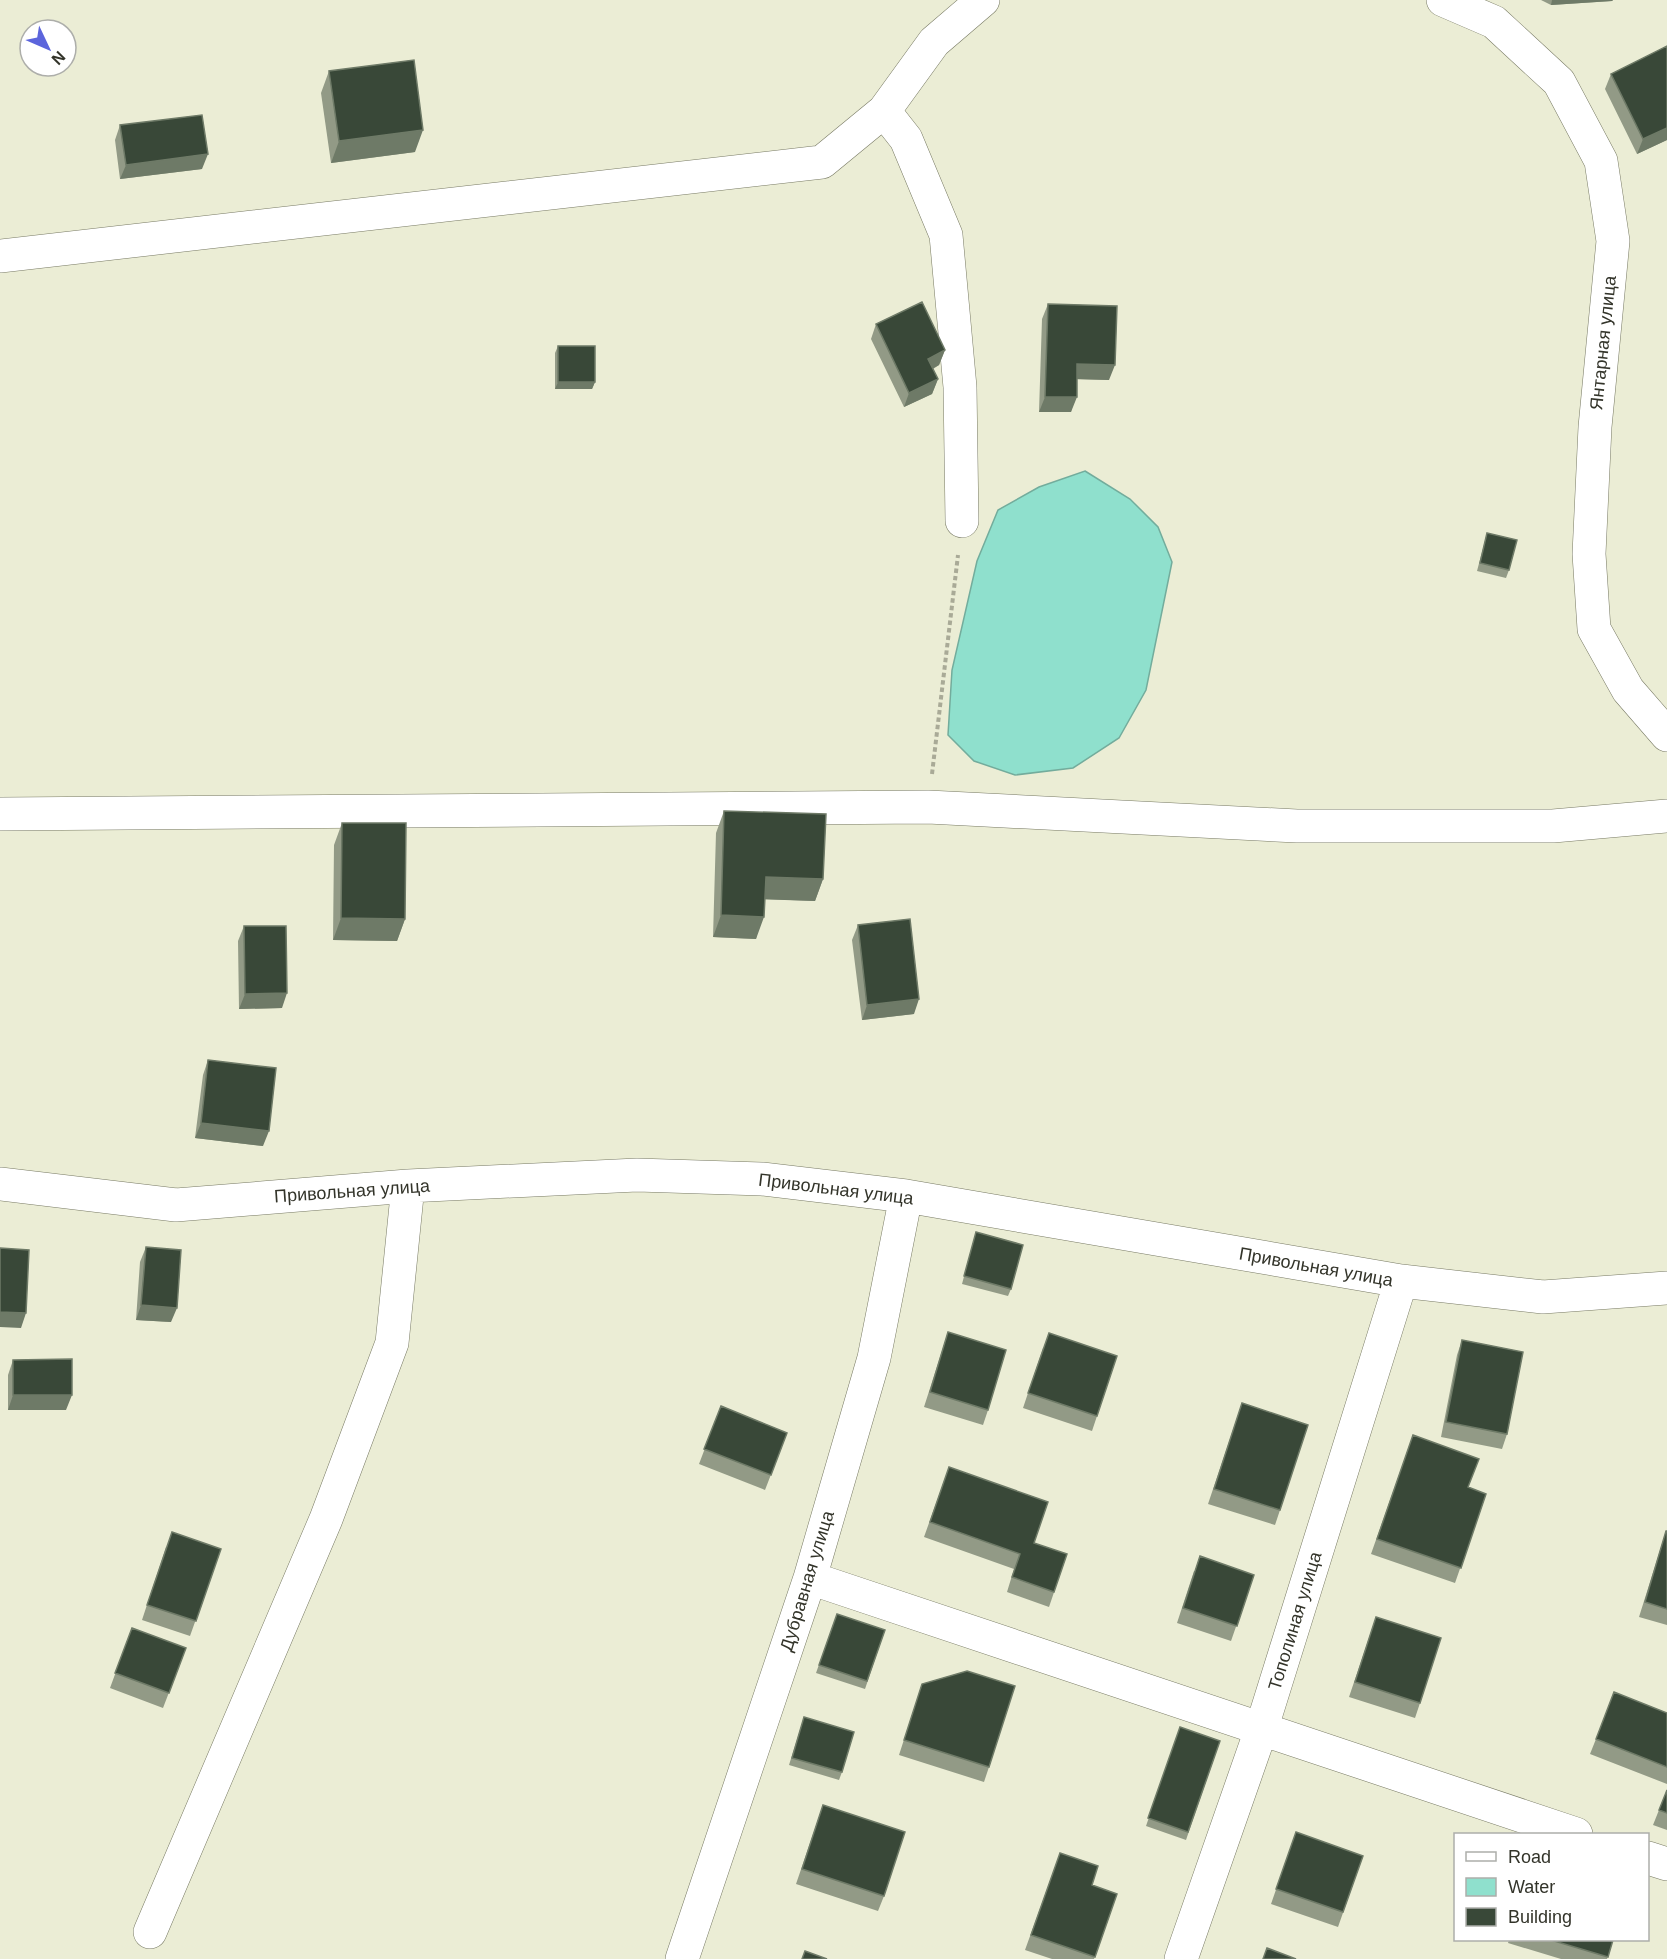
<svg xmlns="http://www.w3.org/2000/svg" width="1667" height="1959" viewBox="0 0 1667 1959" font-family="Arial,sans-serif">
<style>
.water{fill:#8fe0cd;stroke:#73ac9c;stroke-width:1.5}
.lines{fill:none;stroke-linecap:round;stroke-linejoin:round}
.minor-casing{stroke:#787a64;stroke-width:34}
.path{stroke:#a9aa97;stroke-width:4;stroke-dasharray:4.5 3;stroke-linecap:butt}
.minor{stroke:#fff;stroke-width:33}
.wall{fill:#929a86}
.shaded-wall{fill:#6e7a67}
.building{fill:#394838;stroke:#6e7a67;stroke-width:1.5}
.labels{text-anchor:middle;stroke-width:6;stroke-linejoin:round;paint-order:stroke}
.street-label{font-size:18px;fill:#33342a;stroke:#fff}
</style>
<rect width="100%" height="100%" fill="#ebedd5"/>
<path class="water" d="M1085 471 1130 499 1158 527 1172 562 1146 690 1119 738 1073 768 1015 775 974 761 948 735 952 670 977 561 998 510 1039 487Z"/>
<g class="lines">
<g class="minor-casing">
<path id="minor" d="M1443 0 1494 22 1559 82 1601 161 1613 241 1595 427 1589 554 1594 629 1628 690 1667 735
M884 111 906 139 946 235 960 387 962 521
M0 256 822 162 884 111 934 42 983 0
M0 814 928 807 1297 826H1553L1667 816
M0 1184 176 1205 408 1186 637 1175 762 1179 906 1196 1401 1281 1543 1297 1667 1288
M810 1578 1576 1834
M1648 1858 1667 1864
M150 1932 326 1519 392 1343 408 1186
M682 1959 810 1578 874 1358 906 1196
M1181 1959 1261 1730 1401 1281"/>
</g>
<path class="path" d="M932 774 958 555"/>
<use href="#minor" class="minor"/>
</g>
<path class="wall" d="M1541 0H1613L1612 1 1551 5Z
M329 71 415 152 331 163 321 93Z
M1611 74 1667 140 1637 154 1605 89Z
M120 125 202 169 120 179 115 140Z
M1048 304 1109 380 1077 379 1071 412H1039L1042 319Z
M876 324 945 350 939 365 933 369 938 379 932 394 904 407 871 339Z
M558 346 595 382 592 389H555V353Z
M1487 533 1509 570 1506 578 1477 571Z
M724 811 823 879 815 901 765 899 756 939 713 937 716 833Z
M342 823 405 919 397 941 333 940 334 845Z
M858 925 914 1014 862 1020 852 940Z
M244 926 282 1008 239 1009 238 941Z
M208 1060 263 1146 195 1138 203 1075Z
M976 1232 1011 1289 1008 1296 962 1284Z
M146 1247 171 1322 136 1320 140 1262Z
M948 1332 988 1410 983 1425 924 1407Z
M1462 1340 1507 1434 1502 1449 1441 1437 1457 1355Z
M1043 1348 1097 1416 1092 1431 1023 1408Z
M13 1360 66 1410H8V1375Z
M1242 1403 1280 1510 1275 1525 1208 1504Z
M721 1406 787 1433 765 1490 699 1464Z
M1413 1435 1468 1487 1486 1494 1455 1583 1371 1554Z
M949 1467 1034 1543 1067 1554 1049 1607 1007 1592 1014 1569 924 1537Z
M1666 1531H1667V1625L1639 1617Z
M166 1547 221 1549 190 1636 142 1620Z
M1194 1571 1254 1575 1231 1641 1177 1623Z
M837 1614 885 1630 865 1689 816 1673Z
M1376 1617 1420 1703 1415 1718 1349 1697Z
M132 1628 186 1648 163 1708 110 1688Z
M922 1684 989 1767 984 1782 899 1755Z
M1667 1713V1784L1590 1754 1596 1739Z
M804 1717 842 1772 839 1780 789 1765Z
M1180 1727 1220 1741 1186 1840 1146 1826Z
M1667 1790V1830L1653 1825Z
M823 1805 884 1896 878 1911 796 1884Z
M1296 1832 1363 1856 1338 1927 1271 1904Z
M1060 1853 1092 1885 1117 1894 1094 1959H1052L1025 1950Z
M1509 1940H1613L1607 1959H1561L1508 1943Z"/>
<path class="shaded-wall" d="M1552 0H1613L1612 1 1551 5Z
M1667 128V140L1637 154 1643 139Z
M423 130 415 152 331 163 339 141Z
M208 154 202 169 120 179 126 165Z
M945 350 939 365 923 374 928 359Z
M1077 364 1115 365 1109 380 1072 379Z
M938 379 932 394 904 407 909 393Z
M558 382H595L592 389H555Z
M1045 397H1077L1071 412H1039Z
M766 877 823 879 815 901 758 899Z
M721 915 764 917 756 939 713 937Z
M341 918 405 919 397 941 333 940Z
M287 993 282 1008 239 1009 245 994Z
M919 999 914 1014 862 1020 867 1005Z
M201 1123 269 1131 263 1146 195 1138Z
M141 1305 177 1308 171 1322 136 1320Z
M0 1312 26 1313 21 1328 0 1327Z
M13 1395H72L66 1410H8Z"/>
<path class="building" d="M1667 46V128L1643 139 1611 74Z
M414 60 423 130 339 141 329 71Z
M202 115 208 154 126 165 120 125Z
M922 302 945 350 928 359 938 379 909 393 876 324Z
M1048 304 1117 306 1115 365 1077 364V397H1045Z
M558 346H595V382H558Z
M1487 533 1517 540 1509 570 1480 563Z
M724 811 826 814 823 879 766 877 764 917 721 915Z
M342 823H406L405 919 341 918Z
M910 919 919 999 867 1005 858 925Z
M244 926H286L287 993 245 994Z
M208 1060 276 1068 269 1131 201 1123Z
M976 1232 1023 1245 1011 1289 964 1276Z
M146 1247 181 1250 177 1308 141 1305Z
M0 1248 29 1250 26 1313 0 1312Z
M948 1332 1006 1350 988 1410 930 1392Z
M1049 1333 1117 1356 1097 1416 1028 1393Z
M1462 1340 1523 1352 1507 1434 1446 1422Z
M72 1359V1395H13V1360Z
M1242 1403 1308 1425 1280 1510 1214 1489Z
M721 1406 787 1433 771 1475 704 1449Z
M1413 1435 1479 1459 1468 1487 1486 1494 1461 1568 1377 1539Z
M949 1467 1048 1502 1034 1543 1067 1554 1054 1592 1012 1577 1020 1554 930 1522Z
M1666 1531H1667V1609L1645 1602Z
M172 1532 221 1549 196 1621 147 1605Z
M1200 1556 1254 1575 1237 1626 1183 1608Z
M837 1614 885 1630 867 1681 819 1665Z
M1376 1617 1441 1638 1420 1703 1355 1682Z
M132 1628 186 1648 169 1693 115 1673Z
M967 1671 1015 1686 989 1767 904 1740 922 1684Z
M1614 1692 1667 1713V1767L1596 1739Z
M804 1717 854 1732 842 1772 792 1758Z
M1180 1727 1220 1741 1188 1832 1148 1818Z
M1667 1790V1813L1659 1810Z
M823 1805 905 1832 884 1896 802 1869Z
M1296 1832 1363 1856 1343 1912 1276 1889Z
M1060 1853 1098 1866 1092 1885 1117 1894 1095 1957 1031 1935Z
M1551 1940H1613L1608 1957Z
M1267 1948 1296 1959H1263Z
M805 1951 827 1959H802Z"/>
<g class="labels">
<g class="street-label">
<text transform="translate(1603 343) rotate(-84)" y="6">Янтарная улица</text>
<text transform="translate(836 1189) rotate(7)" y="6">Привольная улица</text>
<text transform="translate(352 1191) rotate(-4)" y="6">Привольная улица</text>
<text transform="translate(1316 1267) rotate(10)" y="6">Привольная улица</text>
<text transform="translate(807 1581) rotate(-73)" y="6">Дубравная улица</text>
<text transform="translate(1295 1621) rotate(-73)" y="6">Тополиная улица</text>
</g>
</g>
<rect x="1454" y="1833" width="195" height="108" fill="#ffffff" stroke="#adaeaa" stroke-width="1.5"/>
<rect x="1466" y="1852" width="30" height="9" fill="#ffffff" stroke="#adaeaa" stroke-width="1.5"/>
<text x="1508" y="1863" font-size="18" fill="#33342a">Road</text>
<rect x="1466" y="1878" width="30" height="18" fill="#8fe0cd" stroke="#adaeaa" stroke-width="1.5"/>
<text x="1508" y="1893" font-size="18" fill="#33342a">Water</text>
<rect x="1466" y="1908" width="30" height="18" fill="#394838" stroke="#adaeaa" stroke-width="1.5"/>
<text x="1508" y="1923" font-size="18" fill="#33342a">Building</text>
<g transform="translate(48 48) rotate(134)"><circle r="28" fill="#ffffff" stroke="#adaeaa" stroke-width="1.5"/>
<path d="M0-4.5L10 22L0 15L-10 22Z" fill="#5c65dc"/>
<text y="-9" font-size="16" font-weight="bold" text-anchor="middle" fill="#33342a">N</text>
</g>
</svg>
